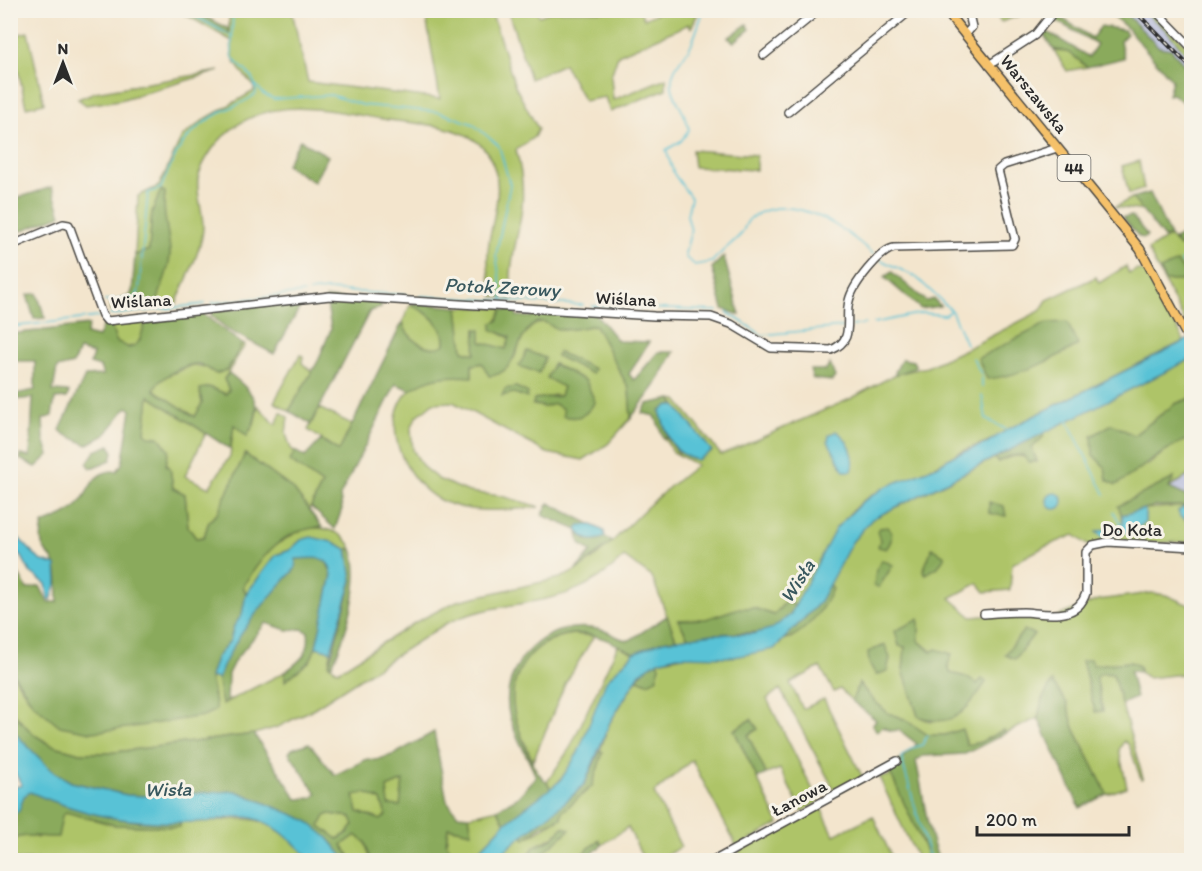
<svg xmlns="http://www.w3.org/2000/svg" width="1202" height="871" viewBox="0 0 1202 871" font-family="Itim,sans-serif">
<style>
.industrial{fill:#bec2dd}
.green{fill:#aec468;stroke:#6c784a;stroke-width:1.5;fill-rule:evenodd}
.forest{fill:#8aaa5c;stroke:#5a6a44;stroke-width:1.5;fill-rule:evenodd}
.water{fill:#59c2d6;stroke:#427680;stroke-width:1.5}
.lines{fill:none;stroke-linecap:round;stroke-linejoin:round}
.stream{stroke:#59c2d6;stroke-width:1.5}
.minor-casing{stroke:#494743;stroke-width:10}
.major-casing{stroke:#494743;stroke-width:11}
.minor{stroke:#fff;stroke-width:7}
.major{stroke:#f5c16b;stroke-width:8}
.rail-casing{stroke:#2b2b2b;stroke-width:4}
.rail{stroke:#f7f3e8;stroke-width:1.5;stroke-dasharray:4.5;stroke-linecap:butt}
.labels{text-anchor:middle;stroke-width:6;stroke-linejoin:round;paint-order:stroke}
.shield{fill:#f7f3e8;stroke:#686764;stroke-width:1.5}
.shield-label{font-size:16px;font-weight:bold;fill:#2b2b2b}
.street-label{font-size:18px;fill:#2b2b2b;stroke:#f7f3e8}
.water-label{font-size:20px;font-style:italic;fill:#39585e;stroke:#f7f3e8}
</style>
<rect width="100%" height="100%" fill="#f7f3e8"/>
<filter id="ink" filterUnits="userSpaceOnUse"><feTurbulence type="fractalNoise" baseFrequency=".0167" numOctaves="2"/><feDisplacementMap in="SourceGraphic" scale="12" xChannelSelector="R" yChannelSelector="G"/><feConvolveMatrix kernelMatrix="1 2 1 2 8 2 1 2 1" color-interpolation-filters="sRGB"/></filter>
<filter id="wash" filterUnits="userSpaceOnUse"><feTurbulence type="fractalNoise" baseFrequency=".008" numOctaves="4" result="noise"/><feDisplacementMap in="SourceGraphic" scale="24" xChannelSelector="R" yChannelSelector="G"/><feGaussianBlur stdDeviation="1.35" result="paint"/><feColorMatrix in="noise" values="0 0 0 0 0 0 0 0 0 0 0 0 0 0 0 0 0 1.4 0 .05"/><feComposite in="paint" operator="in"/></filter>
<g filter="url(#wash)">
<rect width="100%" height="100%" fill="#f3e5cd"/>
<path class="industrial" d="M1123 11H1143L1167 31 1191 60V73L1159 47Z
M1191 474V498L1169 488Z"/>
<path class="green" d="M179 11H184L229 34V11H292L308 82 440 99 425 11H491L515 86 538 129 534 137 516 150C521 168 524 186 522 206 519 240 507 262 512 298L493 296C489 278 486 261 489 242 494 211 506 184 488 154 470 124 418 124 388 120 329 111 264 90 218 142 210 151 201 166 198 178 196 195 203 210 203 227 203 248 184 284 176 304L157 306 159 291 170 254 163 214 165 192 152 212 149 250 135 255 138 196 159 186 182 137 205 119 254 91V86C241 71 229 62 232 41Z
M508 11H537L539 16 553 11H640L644 19 662 11H699L691 28 689 24 618 55 611 76 613 100 666 78V89L610 112 605 97 584 101 564 64 530 79Z
M993 11H1028L1029 12 1001 22Z
M1143 11H1149C1161 21 1191 43 1191 60L1167 31Z
M28 32 44 103 26 107 11 36Z
M1053 49 1070 53 1087 67 1067 71Z
M219 71 120 100 86 105 78 99 95 92Z
M692 150 756 155V170L694 167Z
M1139 161 1144 189 1129 194 1122 166Z
M1132 198 1144 211 1115 207Z
M1170 236 1179 247 1191 241V334L1148 250Z
M1126 266 1129 274 1136 270 1148 272 1184 341 1008 429C992 444 969 445 951 457 927 473 898 481 872 495 836 515 815 571 795 607L788 599 774 615 754 608 706 619 678 620 689 639H676L652 577 624 557C565 616 510 593 445 624L311 710 278 727 254 734 108 753H80L51 745 33 734 11 710 10 671 33 704 91 732 151 723 214 696 210 677 218 679 222 704 285 672V680L310 661 316 647 331 651 329 665 338 671 416 622 457 601 560 578C595 565 620 532 647 507 663 492 680 478 697 465L673 452 663 437 668 439 678 453 711 452 671 399 677 400 721 455 850 399 896 374 927 367 972 346 1040 311 1047 300 1096 277 1099 283Z
M411 303C421 308 447 326 445 344L443 347C427 351 404 338 403 321Z
M458 307 503 308 493 330 510 338 506 350 481 342 476 329V354L463 351Z
M147 320 142 339 135 346 126 347 116 341 110 324Z
M543 322 563 330 595 325 629 389 631 418 608 444 583 460 547 453 453 402 433 403 416 417 411 429 413 450 423 467 438 479 469 492 501 496 540 507C509 510 469 515 440 500 405 482 377 422 410 390 427 374 452 375 472 376V365L514 358C520 344 526 324 543 322ZM558 353 593 369 592 373 557 356ZM554 364 586 381 595 402 563 409 555 403 544 407 533 405 553 395 560 396 563 388Z
M242 344 245 345 224 379 229 390 226 394 209 387 200 393 202 403 195 417 154 390 160 379 192 365 227 370Z
M300 355 303 356 302 363 312 372 289 411 274 402Z
M1191 359V398L1175 404 1134 435 1093 455 1105 467 1148 465 1174 444 1191 438V474L1169 488 1173 479 1119 506 1123 524 1112 538 1145 523V509L1186 506 1178 511 1185 520 1191 521V544L1185 542 1088 545 1074 535 1042 548 1012 564 1010 590 985 592 978 583 950 598 972 617 1009 614 1051 619 1098 600 1151 593 1166 595 1191 606V673L1148 678 1140 672 1139 666 1130 662 1092 665 1103 710 1096 676 1102 673 1113 674 1143 778 1141 779 1129 745 1124 741 1119 750 1127 787 1107 794 1074 728 1067 703 1042 699 1038 718 1006 733 1003 730 981 742 967 745 962 730 945 735H928L904 719 888 713 871 698 859 683 852 701 840 689 834 692 820 667 790 683 803 709 824 699 863 778 836 793 780 689 767 699 819 802 802 812 780 769 766 774 748 735 751 719 734 730 779 824 737 847 692 760 654 793 681 847 657 860H644L628 827 602 845 599 840 575 860H535L569 829 535 846 525 860H495L521 835 525 839 561 818 562 812 592 786 603 752 600 751 610 722 637 679 648 683 660 667 658 661 693 654 734 657 779 645 784 639 792 638 832 589 829 584 852 542 872 519 995 458 998 462C1013 454 1022 455 1037 461L1032 448 1043 437V433ZM919 641 948 665 950 673 966 677 977 685 931 722 918 716 903 670 907 656 905 647Z
M149 396 206 433 185 476 209 488 230 456 234 424 247 435 254 425 258 406 276 425 281 412 288 417 286 434 291 449 295 451 290 461 322 484 309 510 294 490 245 454 217 514 209 521 204 537 196 538 188 527 185 494 173 488 170 468 145 433Z
M319 408 352 424 339 451 308 430Z
M304 528C322 527 344 530 352 549H347L333 542 301 540 290 550 276 555 246 594 243 586 267 550Z
M573 634 594 636 565 684 533 761C526 745 516 727 513 709 507 670 536 639 573 634Z
M618 645 634 653C592 688 592 753 551 789L547 782 570 748Z
M889 770 930 860H918L879 777 889 776Z
M403 781 400 807 388 805 387 787Z
M365 793 381 800 386 815 381 820 358 812 353 795Z
M821 808 834 835 873 816 893 860H743L738 850Z
M497 809 505 823 470 860H457L446 843 448 827 471 832 469 816Z
M66 812 115 825 179 827 180 822C247 823 259 802 311 860H11L10 837 13 839 25 834 37 838Z
M330 814 351 817 354 825 348 833 337 839 320 826 325 816Z
M356 835 365 842 371 860H352L342 845Z"/>
<path class="forest" d="M184 11H194L229 29V34Z
M1107 11H1123L1159 47 1171 49 1191 73V108L1172 94 1168 95 1172 80 1128 29Z
M1057 15 1092 38 1101 26 1124 30 1127 34 1120 41 1124 58 1087 67 1070 53 1053 49 1042 32 1044 30 1089 57 1097 44 1053 19Z
M747 24 750 29 734 42 728 38Z
M300 140 328 156 314 182 286 165Z
M52 187 61 215 11 235V200Z
M161 190 165 192C162 217 169 230 170 252 171 269 159 289 157 306L110 311 111 303 129 296 132 292 135 255 149 250 152 212Z
M1150 193 1170 236 1164 238 1132 198Z
M1132 216 1147 235 1145 238 1139 237 1122 217Z
M1191 230V241L1179 247 1174 239Z
M724 256 725 261 740 315 723 309 712 268Z
M1177 262 1186 273 1183 281H1165L1160 270Z
M892 272 926 301 934 299 940 306 921 309 884 277Z
M37 293 45 318 34 319 27 295Z
M326 298 381 302V308L370 311 311 424 289 411 317 363 331 329Z
M304 300 274 354 228 330 211 315 213 311Z
M414 303 458 307 463 351 475 354 476 329 481 330V342L506 349 510 337 492 330V323L498 321 502 310H515L517 316 532 317 535 310 596 314 618 341 649 342 629 374 634 380 658 352H674L655 386 631 418 629 389 595 325C585 327 568 332 558 329 551 327 544 319 536 323 513 336 520 374 489 376L482 363 472 365V377C449 375 429 376 410 390L396 384 340 496 342 509 335 529 311 507 322 484 290 461 295 451 305 457 321 440 339 451 403 321C404 338 430 355 445 344 447 329 427 311 414 307Z
M203 314 242 344 227 370 216 374C211 371 204 365 199 364 186 363 158 378 154 390L195 417 202 403 200 389 209 387 226 394 229 390 224 379 229 373C254 393 266 405 247 436L234 425 230 449 149 396 145 433 149 436 159 437 169 450 166 465 170 468 173 488 185 494 188 527 196 538 204 537 209 521 217 514 245 454 294 490 322 527C280 530 265 554 243 586L246 594 242 615 234 626 230 641 216 658 210 677 216 710 203 716 127 728 91 732 60 726 33 704 11 670V574L18 573 27 589 40 586 48 602H58C57 590 59 578 56 568 52 549 36 556 43 524 55 519 68 515 77 506 92 491 90 470 117 471L122 464 131 410 127 407 105 435 87 445 64 434 60 430 85 376 103 375 100 367 90 364 93 354 79 350 73 364 57 368 53 391 69 392 67 398 55 399 52 416 43 419 44 439 49 455 36 467 20 459 21 455 30 457 33 398 11 400V395L35 390V361H11V334L89 325 86 334 98 337 103 325 110 324 116 341 129 348C144 344 140 331 147 320Z
M1067 322 1078 345C1050 361 1020 376 987 379L978 358 1047 323Z
M527 351 545 358 539 373 519 366Z
M558 352 594 369 592 374 557 356Z
M902 359 913 361 916 367 896 375 895 372Z
M553 364 586 381 595 402C586 416 579 420 563 416V409L555 404 544 407 533 404 534 399 560 396 563 387 547 378Z
M830 364 835 377 832 381 813 379 810 370H826Z
M516 387 528 393 527 398 514 393 502 396 505 389Z
M1191 398V438C1165 447 1141 470 1116 485L1107 480 1105 467 1093 455 1092 436 1112 424 1134 435 1175 404Z
M671 399 676 406 669 405 660 411 668 439 663 437 655 416 642 413 647 404Z
M1043 433V437L1032 448 1037 462H1028L1023 455 1009 456 998 462 995 458Z
M110 445 113 452 111 460 91 468 87 463 95 451Z
M1174 478 1169 488 1191 498V506H1155L1122 515 1118 506Z
M989 502 1004 506 1006 516 989 513Z
M549 503 592 525H579L577 530 542 515Z
M888 527C894 535 892 542 886 549L878 547 880 540 877 531 879 528Z
M578 533 587 540 605 537 612 542 574 572 591 552 580 544Z
M932 548 945 556 938 567 926 574 923 571Z
M347 549H352C364 579 346 636 332 665H329L352 581Z
M319 557 326 560 332 575 316 647 310 661 285 681V672C300 661 311 653 308 632L302 629 287 630 266 623 235 660 228 674 227 702 222 704C221 696 218 688 218 680 218 649 274 591 295 569L296 559Z
M882 560 893 565 879 587 874 586 876 570Z
M829 584 832 589C825 607 804 636 784 639L819 603Z
M788 599 795 607 790 616 767 632 713 634 689 639 678 620 706 619 739 608H754L774 615Z
M667 616 676 639 663 641 634 653C617 645 601 635 582 634 540 631 506 670 514 711 517 726 530 764 540 775 544 781 548 782 551 789L505 823 497 809 517 798 536 777C528 757 516 738 510 718 498 677 532 632 573 628 584 627 595 628 605 631 614 634 621 641 630 640Z
M919 619V641L931 652 936 649 952 654 948 665 950 673 966 677 977 684 982 679 986 682C968 709 953 731 918 716L903 670 905 647 899 646 895 631Z
M1024 630 1034 634 1015 659 1005 655Z
M885 645 890 658 887 671 876 675 869 663 868 652Z
M1090 659 1093 665 1130 662 1139 666 1140 672 1130 671 1136 698 1121 704 1113 674 1102 673 1096 677 1103 711 1095 712 1082 661Z
M658 661 660 667 656 679 648 683 637 679 646 668Z
M1052 682 1067 703 1074 728 1107 794 1080 808 1038 718 1042 699Z
M859 683 871 698 888 713 904 719 928 735H945L962 729 967 745 981 742 1004 730 1006 733 965 754 923 756 916 761C924 795 926 829 939 860H930L889 770 917 744 899 730 891 731 883 727 877 731 872 725 876 720 852 701Z
M10 710 33 734 51 745 80 753H108L254 734 297 799 312 798 317 794 289 753 292 749 309 743 335 775 367 759 376 760 395 754 434 732 447 801 458 815 469 816 472 832 448 827 446 843 457 860H371L365 842 356 835 342 845 352 860H346L328 838 291 814 236 791 144 796 127 795 71 782 51 770 11 729ZM403 781 400 806 389 805 387 788ZM365 793 381 800 386 815 381 820 358 812 354 795ZM330 814 351 817 354 825 348 833 338 839 320 826 325 816Z
M751 719 758 729 748 735 766 774 757 778 734 730Z
M600 751 603 752 592 786 562 812 561 818 542 826 525 839 521 835 575 794 585 783Z
M30 791C78 812 127 826 180 822V827L115 825 66 812 62 816 58 837C42 838 27 833 13 839L11 837 10 815 19 811 24 796Z
M563 827 570 829 535 860H525L535 846 551 840Z
M599 840 602 845 584 860H575Z"/>
<path class="water" d="M1191 338V359L872 519 852 542 819 603 774 649 734 657 677 656 658 661 640 673 610 722 585 783C558 813 523 831 495 860H470L505 823 560 781 578 753 606 681 634 653 663 641 713 634H753L773 628 790 615 836 528 862 502 885 487 937 466 953 456 985 444 1008 429Z
M669 405 676 406 712 451 697 460C671 454 667 435 660 411Z
M836 431C848 438 857 457 852 471H844L828 441 829 435Z
M1047 501a8 8 0 1 1 16 0a8 8 0 1 1-16 0Z
M1186 506H1191V521L1180 517 1178 511Z
M1145 509V523C1135 530 1114 538 1102 537L1096 532C1106 528 1115 529 1123 524L1122 515Z
M579 525H592L604 531 605 537C593 543 585 540 577 530Z
M11 530 40 560 56 565 57 582 51 600 48 598 46 584 30 572 22 557 11 550Z
M311 537 333 542 347 549 352 580 331 651 316 647 332 575C329 553 314 559 296 559L295 569C265 601 233 637 218 679L210 677 216 658 230 641 234 626 242 615 246 594 276 555 290 550 301 540Z
M11 729 51 770 71 782 127 795 144 796 236 791 306 820 328 838 346 860H311C294 843 277 824 252 818 236 814 218 822 201 822 133 824 93 819 30 792L24 796 19 811 11 815V788L22 785 11 767Z"/>
<g class="lines">
<path class="stream" d="M184 10 233 37
M704 10C699 22 696 34 691 45 684 59 669 69 672 87 675 102 687 114 689 130L681 141 666 150 674 174 691 198 687 215 691 231 685 253 686 258 695 265 712 262C719 253 739 238 742 233 746 226 745 222 752 217 793 191 843 227 873 254
M256 85 263 94 274 99 331 95 362 105 439 112 473 124 499 146 510 185 496 255 503 300
M881 260 916 277 951 310 966 344
M1180 260 1192 276
M309 292 327 290 406 295
M420 296 583 305
M105 301 136 298 139 289 148 193 161 188C176 150 185 131 223 111 234 106 246 102 256 94 256 69 234 68 232 54 231 44 233 23 233 10
M212 303 304 293
M592 306 718 311
M727 312 762 335 843 327
M110 315 205 304
M874 323 922 313 945 315 950 311
M852 326 865 324
M10 327 98 317
M973 358 982 376V387
M982 396 986 419 1007 430
M1067 420 1105 494
M1114 512 1121 525
M928 735 922 745 912 748 901 757 930 860"/>
</g>
</g>
<g filter="url(#ink)">
<g class="lines">
<g class="minor-casing">
<path id="minor" d="M1155 10 1192 48
M965 35 972 27 968 10
M764 55 819 10
M989 65 1035 35 1055 10
M788 112 911 10
M10 246 63 224 69 225 102 315 107 321 330 296 654 316 711 317 731 324 771 348 831 350C856 340 844 320 849 301 852 286 879 251 894 248L1012 245 1015 239 998 170 1004 165 1057 148
M984 614C997 613 1010 612 1023 612 1045 613 1077 622 1086 593V552L1093 545 1108 542 1192 547
M715 860 897 761"/>
</g>
<g class="major-casing">
<path id="major" d="M945 10 1140 249 1192 345"/>
</g>
<use href="#minor" class="minor"/>
<use href="#major" class="major"/>
<g class="rail-casing">
<path id="rail" d="M1134 10 1192 69"/>
</g>
<use href="#rail" class="rail"/>
</g>
</g>
<g class="labels">
<rect class="shield" x="1057.5" y="155" width="33" height="26" rx="4.5"/>
<g class="shield-label">
<text x="1074" y="174">44</text>
</g>
<g class="street-label">
<text transform="translate(1034 94) rotate(51)" y="6">Warszawska</text>
<text transform="translate(626 299) rotate(3)" y="6">Wiślana</text>
<text transform="translate(141 301) rotate(-3)" y="6">Wiślana</text>
<text x="1132" y="536">Do Koła</text>
<text transform="translate(799 798) rotate(-28)" y="6">Łanowa</text>
</g>
<g class="water-label">
<text transform="translate(502 287) rotate(3)" y="7">Potok Zerowy</text>
<text transform="translate(797 581) rotate(-57)" y="7">Wisła</text>
<text transform="translate(168 789) rotate(-1)" y="7">Wisła</text>
</g>
</g>
<rect width="1202" height="871" fill="none" stroke="#f7f3e8" stroke-width="36"/>
<g transform="translate(63 63)" stroke="#f7f3e8" stroke-width="4.5" paint-order="stroke">
<path d="M0-4.5L10 22L0 15L-10 22Z" fill="#2b2b2b"/>
<text y="-9" font-size="16" font-weight="bold" text-anchor="middle" fill="#2b2b2b">N</text>
</g>
<path d="M977 826v9h152v-9" fill="none" stroke="#2b2b2b" stroke-width="3"/>
<text x="986" y="826" font-size="18" fill="#2b2b2b" stroke="#f7f3e8" stroke-width="4.5" paint-order="stroke">200 m</text>
</svg>
